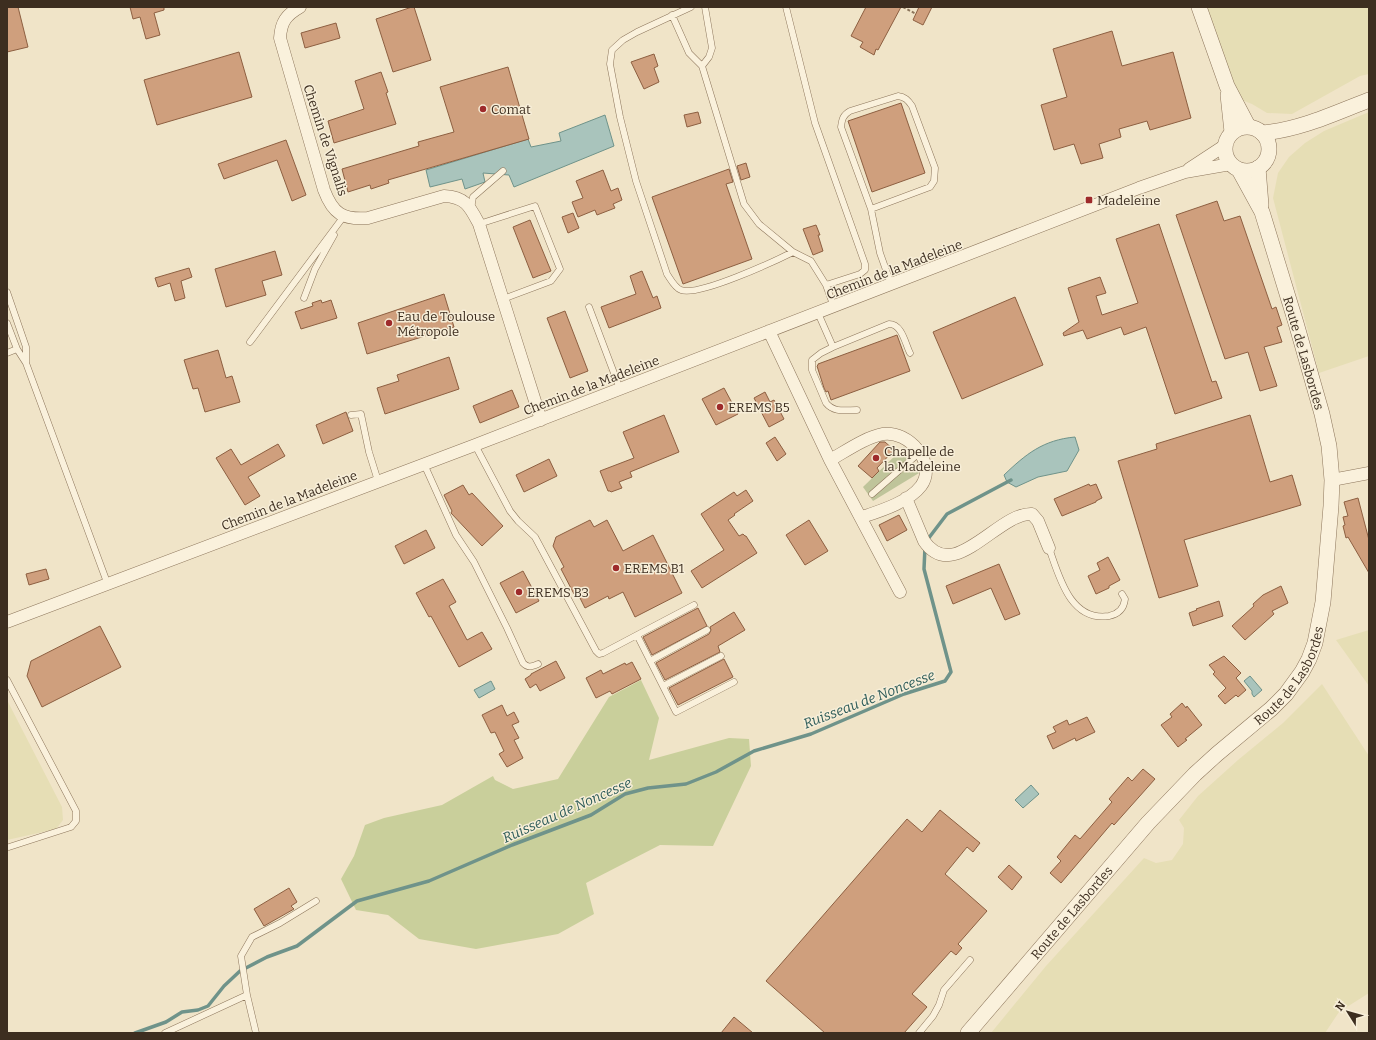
<svg xmlns="http://www.w3.org/2000/svg" width="1376" height="1040" viewBox="0 0 1376 1040" font-family="Bitter,serif">
<style>
.farmland{fill:#e6deb5}
.green{fill:#c9cf9b}
.cemetery{fill:#bfc49a}
.water{fill:#a9c4bc;stroke:#6f938a}
.lines{fill:none;stroke-linecap:round;stroke-linejoin:round}
.stream{stroke:#6f938a;stroke-width:3.5}
.building{fill:#cf9f7d;stroke:#8d5f41}
.service-casing{stroke:#8d765c;stroke-width:7}
.minor-casing{stroke:#8d765c;stroke-width:13}
.tertiary-casing{stroke:#8d765c;stroke-width:16}
.path{stroke:#8d765c;stroke-width:2;stroke-dasharray:3 2;stroke-linecap:butt}
.service{stroke:#faf1dc;stroke-width:6}
.minor{stroke:#faf1dc;stroke-width:12}
.tertiary{stroke:#faf1dc;stroke-width:15}
.poi-dot{fill:#9e2a2b;stroke:#f7eed8;stroke-width:1.5}
.labels{text-anchor:middle;stroke-width:3;stroke-linejoin:round;paint-order:stroke}
.poi-label{font-size:13px;fill:#3d2e20;stroke:#f7eed8;text-anchor:start}
.street-label{font-size:13px;fill:#3d2e20;stroke:#f7eed8}
.water-label{font-size:14px;font-style:italic;fill:#2f5d5a;stroke:#f7eed8}
</style>
<rect width="100%" height="100%" fill="#f0e4c8"/>
<path class="farmland" d="M1207 7H1369V74L1360 76 1292 114 1267 113 1252 104 1239 99Z
M1369 112V356L1319 373 1273 198 1278 173 1289 157 1305 143 1324 131Z
M1369 630V686L1336 640Z
M1322 684 1369 756V993L1339 1012 1325 1033H991L1046 966 1144 858 1156 863 1172 860 1183 844 1184 828 1179 820 1198 796 1238 760 1283 723Z
M7 700 62 807 63 820 56 829 7 840Z"/>
<path class="green" d="M641 680 659 718 649 760 729 738 749 739 751 766 713 846 660 845 586 883 594 914 558 934 476 949 419 939 388 915 356 910 341 879 354 856 365 825 384 818 442 805 493 776 495 780 513 789 558 779 609 697Z"/>
<path class="cemetery" d="M904 447 919 473 873 501 863 487Z"/>
<path class="water" d="M605 115 614 146 514 187 509 175 483 173 485 182 465 189 462 179 430 187 426 170 528 139 531 147 561 141 559 133Z
M1075 437 1079 450 1067 471 1038 477 1016 487 1007 482 1004 475C1026 454 1043 440 1075 437Z
M1250 676 1262 690 1254 697 1252 694V691L1244 681Z
M491 681 495 689 479 698 474 690Z
M1031 785 1039 794 1023 808 1015 800Z"/>
<g class="lines">
<path class="stream" d="M928 539 947 514 1011 480
M135 1033 166 1022 182 1012 198 1010 208 1006 224 986 240 971 267 957 297 946 357 901 429 881 512 845 591 815 625 794 648 788 686 784 716 772 754 751 811 734 904 694 945 681 951 672 924 569 925 547"/>
</g>
<path class="building" d="M7 7H18L28 47 7 52Z
M130 7H164V10L154 13 160 35 146 39 140 17 133 19Z
M412 7H414L431 60 393 72 376 19Z
M866 7H901L878 50 876 49 874 55 860 47 863 42 851 36Z
M919 7H932L923 25 913 20Z
M336 23 340 38 305 48 301 33Z
M1112 31 1122 66 1173 52 1191 118 1150 130 1147 121 1119 129 1121 137 1099 144 1103 158 1081 164 1074 144 1054 150 1041 105 1067 97 1053 49Z
M239 52 252 97 157 125 144 80Z
M654 54 658 66 654 68 659 82 644 89 631 62Z
M508 67 529 139 388 180 389 183 371 189 370 185 348 192 342 169 419 146 418 142 454 132 440 87Z
M381 72 388 92 386 93 396 124 334 143 328 121 364 109 355 81Z
M901 103 925 173 872 192 848 121Z
M698 112 701 123 687 127 684 115Z
M286 140 306 195 292 201 277 160 224 179 218 164Z
M746 163 750 177 741 180 737 166Z
M729 169 733 182 726 184 752 259 683 284 652 197Z
M603 170 611 191 618 188 622 200 613 204 615 208 597 215 595 210 578 217 572 202 583 198 576 181Z
M1217 201 1224 221 1240 216 1272 309 1276 307 1282 325 1277 327 1282 342 1264 347 1277 386 1260 391 1248 352 1225 359 1176 215Z
M573 213 579 228 568 233 562 217Z
M530 220 551 271 533 278 513 227Z
M1159 224 1212 382 1216 381 1222 398 1175 414 1146 327 1124 335 1121 327 1087 339 1083 330 1064 336 1063 333 1079 322 1068 288 1100 277 1106 293 1096 296 1102 315 1138 303 1116 239Z
M816 225 820 235H818L823 251 813 255 803 229Z
M275 251 282 275 262 281 266 295 226 307 215 269Z
M189 268 192 277 181 281 185 298 175 301 170 283 158 287 155 278Z
M642 271 653 298 657 296 661 308 609 328 601 307 636 294 630 276Z
M444 294 454 327 367 354 358 323Z
M1015 297 1043 365 962 399 933 332Z
M321 300 322 303 331 300 337 318 301 329 295 312 313 306 312 303Z
M565 311 588 371 570 378 547 318Z
M897 335 910 371 831 400 828 391 826 392 824 388 817 366 818 365V364Z
M218 350 226 378 232 376 240 402 205 412 198 388 193 389 184 360Z
M449 357 459 389 385 414 377 388 399 381 397 375Z
M724 388 738 414 716 425 702 399Z
M512 390 519 407 480 423 473 406Z
M765 392 770 402 774 400 784 419 769 427 754 398Z
M346 412 353 431 323 444 316 425Z
M664 415 679 452 630 472 632 477 619 482 622 488 611 492 610 491H608L600 471 634 458 623 432Z
M1250 415 1270 482 1292 475 1301 505 1184 540 1198 586 1159 598 1118 461 1157 449 1156 444Z
M775 437 786 454 777 461 766 443Z
M880 442H885L894 450 877 468 879 471 872 478 858 466Z
M278 444 285 456 248 477 260 496 245 505 216 458 231 449 241 465Z
M549 459 557 476 524 492 516 475Z
M1089 484 1090 486 1096 484 1102 498 1096 501V502L1062 516 1054 499Z
M463 485 469 495 472 493 503 526 482 546 451 513 452 511 444 495Z
M746 490 753 501 734 514 735 515 728 520 739 536 743 534 745 536H746L757 553 702 588 691 571 724 550 701 514 734 492 737 496Z
M1358 498 1369 540V573L1348 537 1346 538 1343 526 1345 525 1343 517 1348 516 1344 502Z
M899 515 907 530 887 541 879 525Z
M590 520 594 527 607 520 623 551 653 535 682 593 635 617 623 592 609 599 608 596 585 608 577 592 574 594 561 569 564 567 553 546 556 537Z
M809 520 828 551 805 565 786 535Z
M426 530 435 548 404 564 395 546Z
M1108 557 1120 580 1109 586V588L1096 594 1088 576 1100 570 1097 563Z
M999 564 1020 614 1005 620 991 588 953 604 946 586Z
M46 569 49 579 29 585 26 574Z
M523 571 539 601 516 613 500 583Z
M443 579 456 602 449 606 467 640 482 632 492 649 459 667 431 616 429 617 416 593Z
M1281 586 1288 603 1272 611 1274 614 1245 640 1232 626 1254 606 1253 604 1263 595Z
M1219 601 1223 616 1193 626 1189 613 1197 610 1196 609Z
M698 608 707 626 652 655 643 637Z
M734 612 745 630 718 646 720 652 665 680 656 663 709 634 711 630 710 627Z
M100 626 121 667 42 707 27 676 31 661Z
M1224 656 1241 673 1236 678 1246 690 1238 697 1236 695 1225 704 1218 696 1226 688 1213 674 1215 672 1209 665Z
M724 659 733 677 678 705 669 688Z
M556 661 565 678 540 691 536 684 530 688 525 679 531 675V674Z
M632 662 641 679 612 694 610 691 596 698 586 678 601 670 603 674 625 663 626 665Z
M1182 703 1186 708 1187 706 1202 725 1185 739 1187 740 1178 747 1161 725 1172 717 1170 714Z
M502 705 507 716 514 712 519 722 512 725 519 738 514 740 523 758 507 767 499 754 504 751 495 732 491 733 482 715Z
M1087 717 1095 732 1076 741 1075 738 1053 749 1047 736 1056 732 1053 727 1067 720 1069 725Z
M1143 769 1155 779 1114 825 1112 823 1061 883 1050 873 1061 861 1057 857 1075 835 1080 839 1112 802 1109 799 1128 777 1132 781Z
M940 810 980 843 973 852 967 847 945 874 987 911 958 944 962 948 956 955 951 951 912 994 927 1007 904 1033H825L766 981 907 819 922 832Z
M1009 865 1022 877 1012 890 998 877Z
M289 888 297 902 291 906 294 909 264 926 254 909Z
M734 1017 753 1033H721Z"/>
<g class="lines">
<g class="service-casing">
<path id="service" d="M691 7 637 32 623 40 612 50 610 64 620 117 636 181 667 274C671 280 675 288 681 290 698 297 775 261 793 252L811 261 826 285 834 307
M786 7 815 123 865 264V270L860 274 826 285
M672 15 689 53 702 66 744 204 759 224 793 252
M702 66 709 57 712 48 705 7
M471 209 473 197 503 171
M871 209 930 187 934 181 935 168 912 106C908 100 905 97 898 96L850 111C843 115 842 119 841 127L871 209 880 253 891 284
M479 224 535 206 560 269 551 281 503 299
M7 292 26 347V362
M304 298 315 269 334 235
M589 307 620 389
M818 313 833 347 821 353 812 360V370L826 403C834 413 846 410 857 410
M7 323 17 349 26 363 108 585
M250 342 344 216
M833 347 889 324C902 324 905 343 910 353
M7 353 17 349
M351 415 361 414 369 452 378 481
M475 445 510 511 518 521 535 537 596 651 599 654 603 653 637 635 676 712 734 682
M424 464 456 535 474 562 507 628 523 663C528 668 531 667 538 664
M872 494 919 453
M1049 548C1059 576 1070 622 1109 616 1119 614 1124 608 1125 599L1122 594
M637 635 694 605
M650 661 707 630
M7 680 76 811V821L71 827 9 847
M663 686 721 656
M165 1033 247 995
M256 1033 247 995 241 956 252 937 280 923 316 901
M919 1033 933 1016 939 1005 944 990 970 960"/>
</g>
<g class="minor-casing">
<path id="minor" d="M300 7C286 15 281 22 280 38L324 190C333 214 343 220 368 218L444 196C466 197 470 207 479 224L541 420
M1189 169 1224 146
M769 331 830 460 900 592
M830 460C846 451 866 437 883 434 908 430 938 463 921 486 909 502 880 511 862 517
M1332 480 1369 473
M906 498 924 541C954 585 998 512 1032 514L1038 521 1049 548
M7 622 475 445 1139 188 1185 172 1231 164"/>
</g>
<g class="tertiary-casing">
<g id="tertiary">
<path d="M1199 7 1227 86 1248 126"/>
<path d="M1228 95 1232 132"/>
<circle cx="1247" cy="149" r="22"/>
<path d="M1262 133C1300 130 1335 113 1369 100"/>
<path d="M1258 168 1261 205"/>
<path id="s1" d="M968 1033 1148 823 1195 774 1217 754 1271 709 1286 694 1302 672 1309 659 1315 643 1323 602 1331 506 1332 480 1329 446 1322 414 1296 323 1262 212 1239 170"/>
</g>
</g>
<path class="path" d="M903 7 916 14"/>
<use href="#service" class="service"/>
<use href="#minor" class="minor"/>
<use href="#tertiary" class="tertiary"/>
</g>
<g class="poi-dot">
<circle cx="483" cy="109" r="4"/>
<rect x="1085" y="196" width="8" height="8" rx="2"/>
<circle cx="389" cy="323" r="4"/>
<circle cx="720" cy="407" r="4"/>
<circle cx="876" cy="458" r="4"/>
<circle cx="616" cy="568" r="4"/>
<circle cx="519" cy="592" r="4"/>
</g>
<g class="labels">
<g class="poi-label">
<text x="491" y="114">Comat</text>
<text x="1097" y="205">Madeleine</text>
<text x="397" y="321">Eau de Toulouse<tspan x="397" dy="15">Métropole</tspan></text>
<text x="728" y="412">EREMS B5</text>
<text x="884" y="456">Chapelle de<tspan x="884" dy="15">la Madeleine</tspan></text>
<text x="624" y="573">EREMS B1</text>
<text x="527" y="597">EREMS B3</text>
</g>
<g class="street-label">
<text transform="translate(326 140) rotate(72)" y="5">Chemin de Vignalis</text>
<text transform="translate(894 269) rotate(-21)" y="5">Chemin de la Madeleine</text>
<text transform="translate(1304 353) rotate(74)" y="5">Route de Lasbordes</text>
<text transform="translate(591 385) rotate(-21)" y="5">Chemin de la Madeleine</text>
<text transform="translate(289 500) rotate(-21)" y="5">Chemin de la Madeleine</text>
<text dy="5" stroke="none"><textPath href="#s1" startOffset="483">Route de Lasbordes</textPath></text>
<text dy="5" stroke="none"><textPath href="#s1" startOffset="159">Route de Lasbordes</textPath></text>
</g>
<g class="water-label">
<text transform="translate(869 699) rotate(-21)" y="5">Ruisseau de Noncesse</text>
<text transform="translate(567 810) rotate(-24)" y="5">Ruisseau de Noncesse</text>
</g>
</g>
<rect width="1376" height="1040" fill="none" stroke="#3d2e20" stroke-width="16"/>
<g transform="translate(1348 1012) rotate(307)" stroke="#f7eed8" stroke-width="3" paint-order="stroke">
<path d="M0-3L7 15L0 10L-7 15Z" fill="#3d2e20"/>
<text y="-6" font-size="11" font-weight="bold" text-anchor="middle" fill="#3d2e20">N</text>
</g>
</svg>
